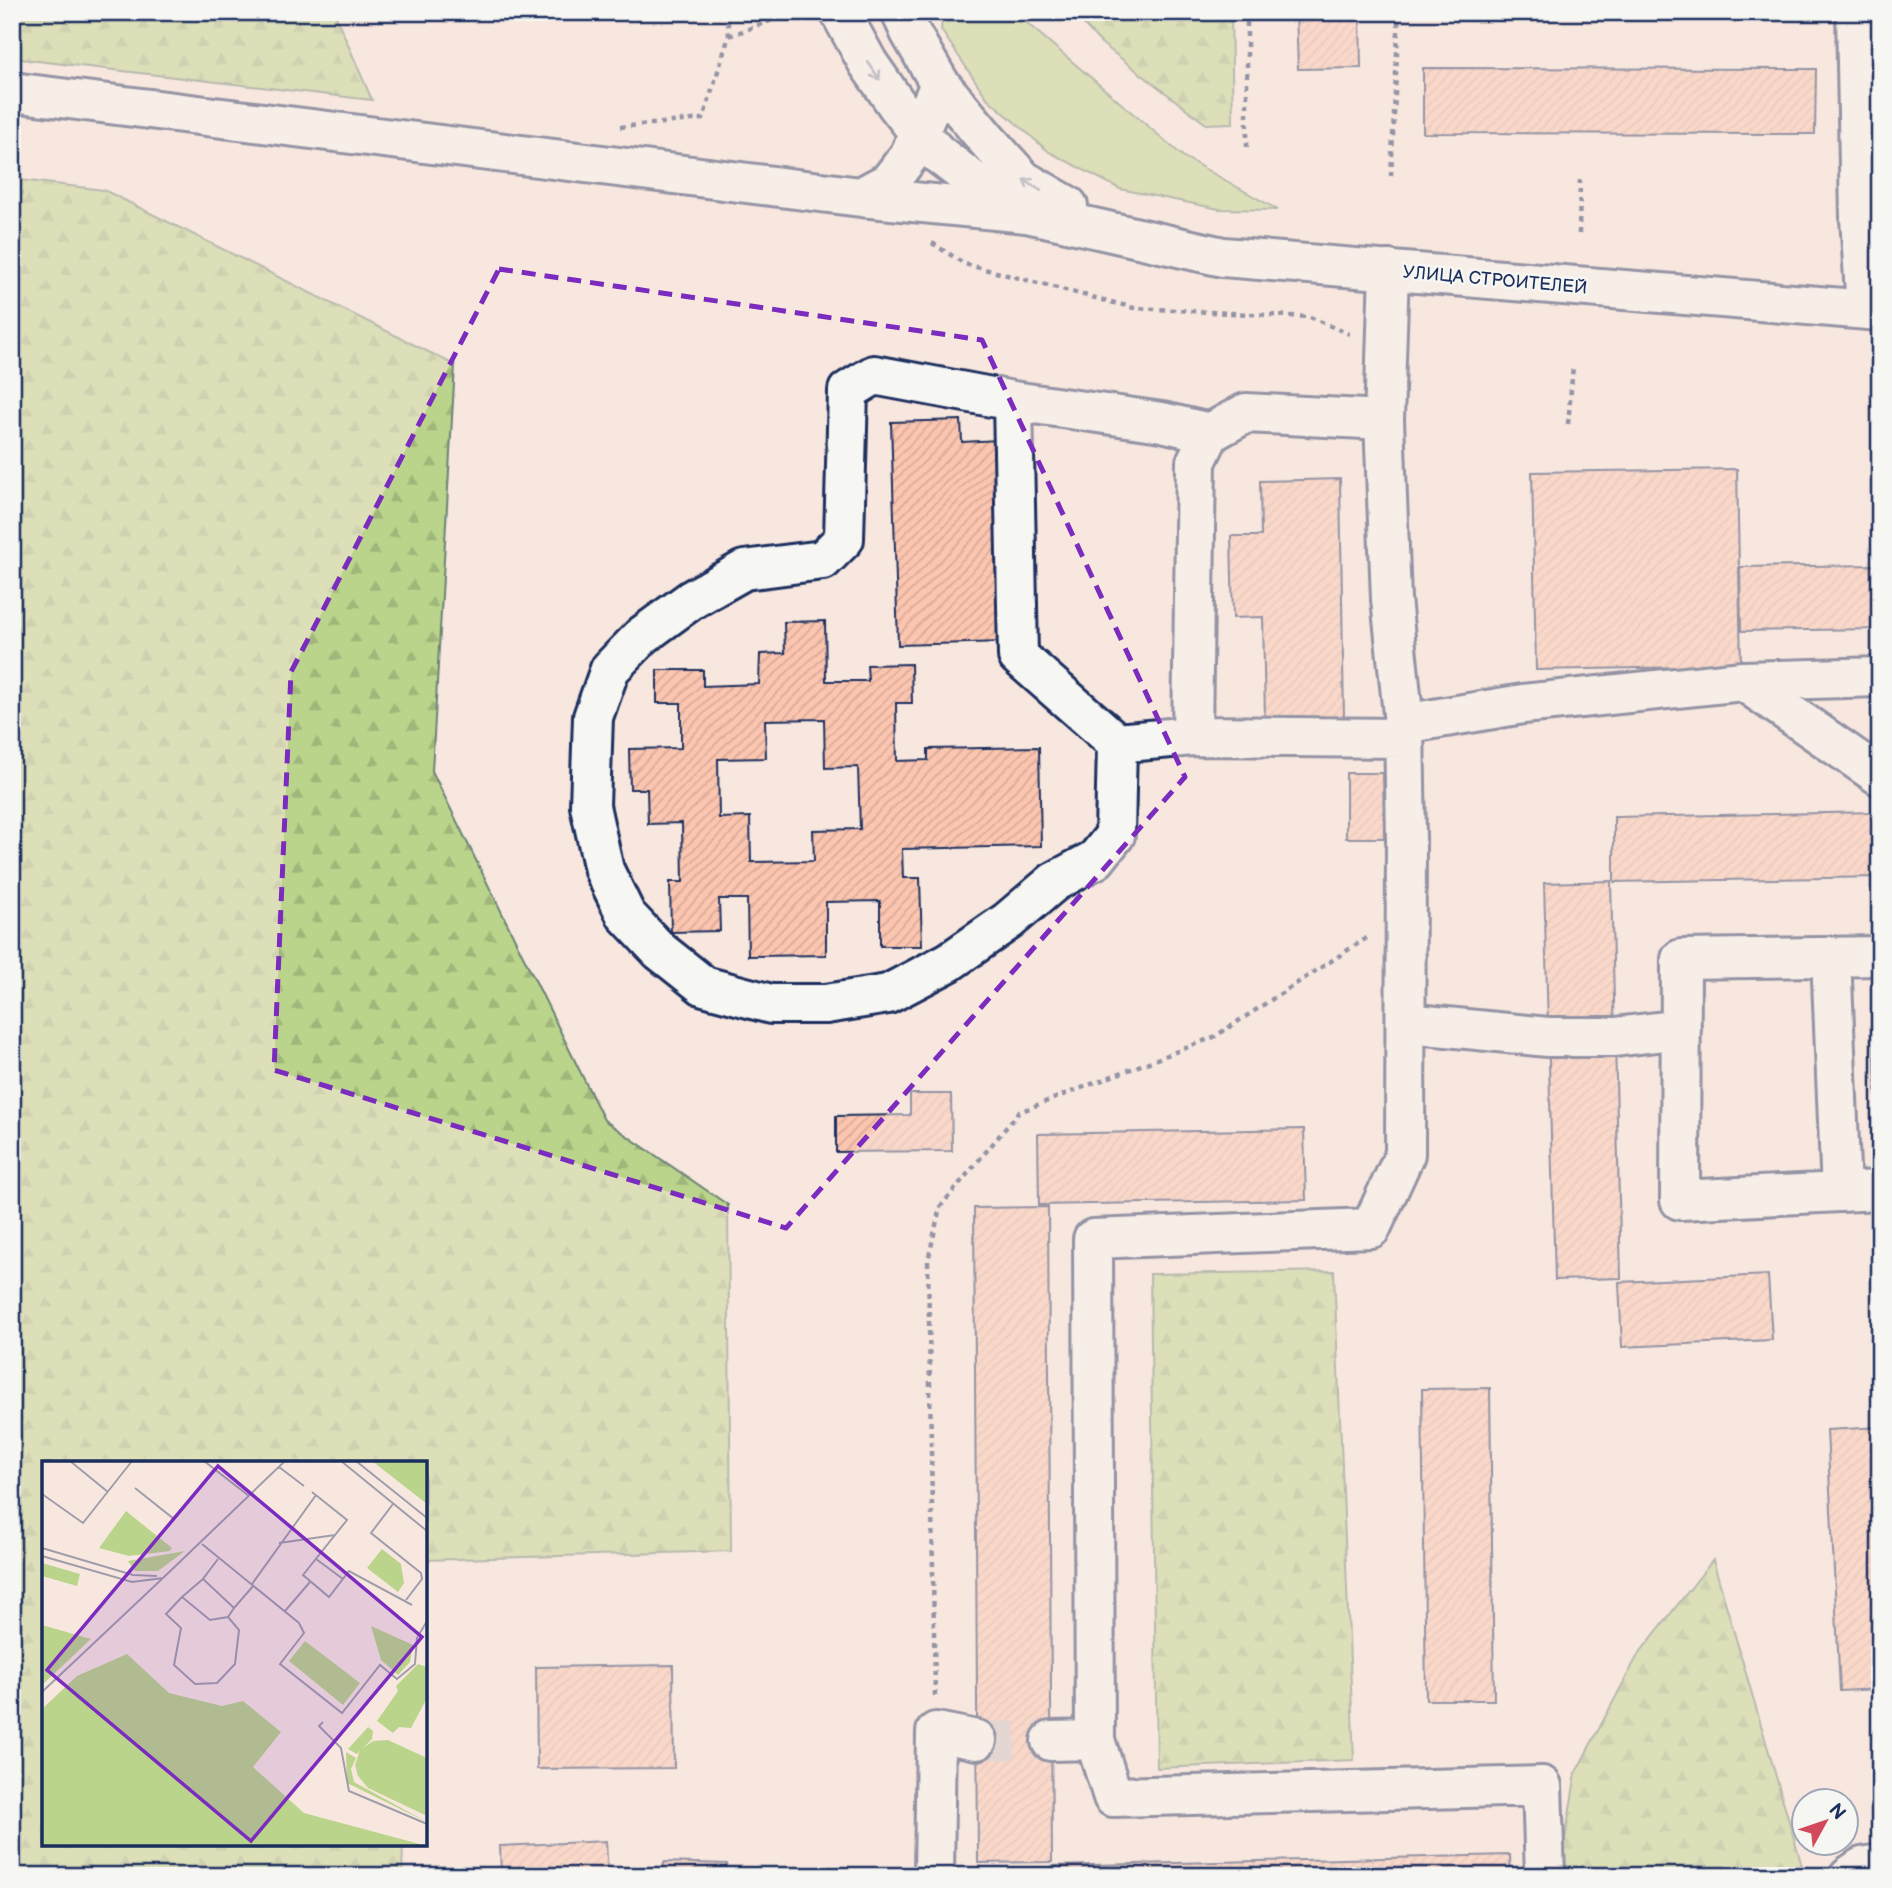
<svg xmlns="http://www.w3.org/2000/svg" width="1892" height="1888" font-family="'Balsamiq Sans',sans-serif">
	<defs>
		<pattern id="forest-firs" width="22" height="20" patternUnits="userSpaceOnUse" patternTransform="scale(1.75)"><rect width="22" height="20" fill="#bbd48b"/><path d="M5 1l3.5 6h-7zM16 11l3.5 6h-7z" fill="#a0b67a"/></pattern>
		<pattern id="building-hatch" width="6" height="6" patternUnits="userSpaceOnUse" patternTransform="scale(1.75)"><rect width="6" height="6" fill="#fcc5af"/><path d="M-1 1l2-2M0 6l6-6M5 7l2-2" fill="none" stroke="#d7aa99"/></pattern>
	</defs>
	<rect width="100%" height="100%" fill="#f8e7de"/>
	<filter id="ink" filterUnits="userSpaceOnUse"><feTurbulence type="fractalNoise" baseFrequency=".0143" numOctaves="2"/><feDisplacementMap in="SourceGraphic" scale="14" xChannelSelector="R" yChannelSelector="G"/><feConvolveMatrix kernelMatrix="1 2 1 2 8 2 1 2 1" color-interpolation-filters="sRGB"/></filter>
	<g filter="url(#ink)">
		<path fill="#bbd48b" stroke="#6b8274" stroke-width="2" d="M943,12H1014L1184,157L1278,210L1219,209L1120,189L1049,152L987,98L941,30Z"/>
		<path fill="url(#forest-firs)" stroke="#6b8274" stroke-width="2" d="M12,12H334L372,100L12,58Z
			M1072,12H1231L1233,123L1206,124L1101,43Z
			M12,179L104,190L455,365L432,771L604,1120L728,1205L731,1551L425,1560V1463H44V1844H403L402,1876H12Z
			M1334,1271L1354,1760L1157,1768L1150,1274Z
			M1713,1560L1805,1876H1564L1562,1858L1576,1772L1638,1655Z"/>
		<path fill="url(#building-hatch)" stroke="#1b2f5e" stroke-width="2" fill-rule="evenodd" d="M1296,12H1360L1361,68L1298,69Z
			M1423,68L1816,69L1815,134L1423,133Z
			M961,420L962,442L998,440L1005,642L898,645L891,422Z
			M1737,469L1741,666L1536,670L1532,472Z
			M1340,479L1344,719L1265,720L1263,617L1233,618L1231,536H1261L1260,481Z
			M1880,565V629L1741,631L1740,567Z
			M825,621L826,681H868L867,665L911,664L912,703H896L897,761L928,760V749L1039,747L1041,846L902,849L903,878H920L922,946H880V901L826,902V955L748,956L747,899H719L720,931L671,932L670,882H683L682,823L648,824L647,789H630L629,749L681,748V703H657V670H703V686L759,684L760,654L785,653L784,622ZM824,719L825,768L858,767L860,829L813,830L814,861L751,862L750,817L719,818L718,759L766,758L765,720Z
			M1346,773H1383L1384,838H1346Z
			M1880,812V877L1614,882V817Z
			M1611,881L1621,1278L1555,1280L1544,883Z
			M1874,1030H1880V1095H1876Z
			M910,1094H951L952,1151L836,1152V1116L910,1115Z
			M1304,1129L1306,1200L1039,1205L1038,1134Z
			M1048,1207L1052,1862L978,1863L974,1208Z
			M1768,1275L1772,1340L1622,1347L1619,1282Z
			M1490,1388L1494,1700H1426L1422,1389Z
			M1880,1427V1689L1840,1691L1827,1430Z
			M673,1665L674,1768L537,1769L536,1667Z
			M606,1841L608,1876H501L500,1846Z
			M1510,1855L1511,1876H1052V1866Z
			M664,1862L727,1864L726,1876H663Z"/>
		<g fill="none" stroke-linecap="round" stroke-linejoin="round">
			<path stroke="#ccc2c4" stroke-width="38" stroke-dasharray="38 19" stroke-linecap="butt" d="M977,1740L1051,1741"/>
			<g stroke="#1b2f5e" stroke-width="44">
				<path id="minor" d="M1856,12L1860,218L1866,309
					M12,92L861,197L1027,213
					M861,197L889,182L909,156L940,84
					M1389,270L1384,420L1391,599L1404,724L1406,839L1405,1154L1371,1228L1093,1239L1095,1740L1113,1797L1542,1786L1545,1876
					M1013,401L874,375L848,391L844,539L823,560L744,570L691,600L643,635L610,669L593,717L590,806L604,870L626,915L660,951L704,986L771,1004H826L888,994L949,962L1008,921L1054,882L1096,859L1115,835L1117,743
					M1210,433L1162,422L1013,401L1018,656L1117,743L1192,736L1196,462L1210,433L1246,413L1384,420
					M1743,681L1880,776
					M1404,724L1523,704L1743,681L1880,677
					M1192,736L1404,738
					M1831,956L1841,1192
					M1880,956L1681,959L1680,1200L1880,1190
					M1406,1023L1548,1037H1615L1681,1029
					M1051,1741L1095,1740
					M934,1876L936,1732L977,1740
					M1849,1876L1862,1867L1880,1864"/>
			</g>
			<g stroke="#1b2f5e" stroke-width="44">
				<path id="major" d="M840,12L868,63L897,105L919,133L937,153L980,186L1027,213L1223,257L1880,311
					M901,12L910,32L940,84L987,140L1023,180L1068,206"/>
			</g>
			<path stroke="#1b2f5e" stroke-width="4.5" stroke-dasharray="5 5" stroke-linecap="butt" d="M1247,12V151
				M729,36L794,12
				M620,127L703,119L729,36L727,12
				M1391,176L1399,12
				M1579,234L1580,180
				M932,243L965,264L1134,308L1310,317L1349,334
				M1568,424L1573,366
				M935,1696L928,1261L940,1207L1019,1112L1214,1037L1368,937"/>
			<use href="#minor" stroke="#f6f6f2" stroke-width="38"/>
			<use href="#major" stroke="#f6f6f2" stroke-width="38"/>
		</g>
		<defs><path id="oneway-shaft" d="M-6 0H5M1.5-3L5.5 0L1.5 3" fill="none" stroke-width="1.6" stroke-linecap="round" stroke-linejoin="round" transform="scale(1.75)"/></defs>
		<g stroke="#8892a8">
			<use href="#oneway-shaft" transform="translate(874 71) rotate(57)"/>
			<use href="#oneway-shaft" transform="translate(1032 185) rotate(-148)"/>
		</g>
	</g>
	<path d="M0 0H1892V1888H0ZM499,269L982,340L1185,777L786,1228L274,1070L291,672Z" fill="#f8e7de" fill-opacity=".55" fill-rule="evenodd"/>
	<path fill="none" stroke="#7b2cbf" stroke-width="5" stroke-dasharray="14 9" stroke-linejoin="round" d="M499,269L982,340L1185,777L786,1228L274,1070L291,672Z"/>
	<g text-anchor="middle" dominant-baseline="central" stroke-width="5" stroke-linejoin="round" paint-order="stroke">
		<g font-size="18" fill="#1b2f5e" stroke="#f6f6f2">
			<text transform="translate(1495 280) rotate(5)">УЛИЦА СТРОИТЕЛЕЙ</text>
		</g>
	</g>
	<g transform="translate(42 1461)">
		<rect width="385" height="385" fill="#f8e7de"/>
		<path d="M143,90L116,110H93L86,100ZM0,102L38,113L35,125L0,115ZM346,279L385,297V355L326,327L316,315L313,304L318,289L331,280Z" fill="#bbd48b"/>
		<path d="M330,0H385V43ZM84,50L130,87L128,90L87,95L57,87ZM340,88L359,103L362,122L356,131L325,107ZM0,164L49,178L0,224ZM329,165L371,184L368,201L356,214L339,199ZM263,180L318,222L301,244L247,200ZM85,193L127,232L180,245L201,240L239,271L211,306L262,352L385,385H0V248L35,215ZM376,203L385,206V237L369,267L357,266L351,272L335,260L356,230L354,225ZM326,266L331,270L330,278L315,293L306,288ZM304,291L314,297L309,308L312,321L385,361L305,322Z" fill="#bbd48b"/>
		<path fill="none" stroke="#a09dab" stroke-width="2" d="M28,0L66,31M162,0L207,35M299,0L385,70M314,0L385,57M237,6L262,25M93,27L132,58L172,8M270,31L305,59L261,114L287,136L307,110L370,144M0,33L41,62L90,0M351,43L329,72L379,112L380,118L364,139M237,82L293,74M160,83L257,162L262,172L238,203L300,252L338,204L355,218L373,203L375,177L385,160M0,87L91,114L115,115M0,95L90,121L121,117L243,0M274,98L301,118M161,118L140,136L168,159L186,156L192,147L161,118L176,98M210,123L274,34M140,136L124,153L139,167L132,204L153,223L175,222L193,203L197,169L186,156M192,147L212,124M243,150L268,121M0,231L121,117M281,261L277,265L299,287L307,330L385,363"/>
		<path fill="#7b2cbf" fill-opacity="0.15" stroke="#7b2cbf" stroke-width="3.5" d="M176,5L380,176L209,380L5,209Z"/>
		<rect width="385" height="385" fill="none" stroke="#1b2f5e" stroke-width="3.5"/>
	</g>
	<rect width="1892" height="1888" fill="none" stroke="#f6f6f2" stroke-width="42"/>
	<rect x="21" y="21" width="1850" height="1846" fill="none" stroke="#1b2f5e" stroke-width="2.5" filter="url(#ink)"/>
	<g transform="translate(1825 1822) rotate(50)"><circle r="33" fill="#f6f6f2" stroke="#9ea6b7" stroke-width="2"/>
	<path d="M0-5L12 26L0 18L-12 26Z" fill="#d1495b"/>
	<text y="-10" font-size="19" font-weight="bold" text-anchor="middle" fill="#1b2f5e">N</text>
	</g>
</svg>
